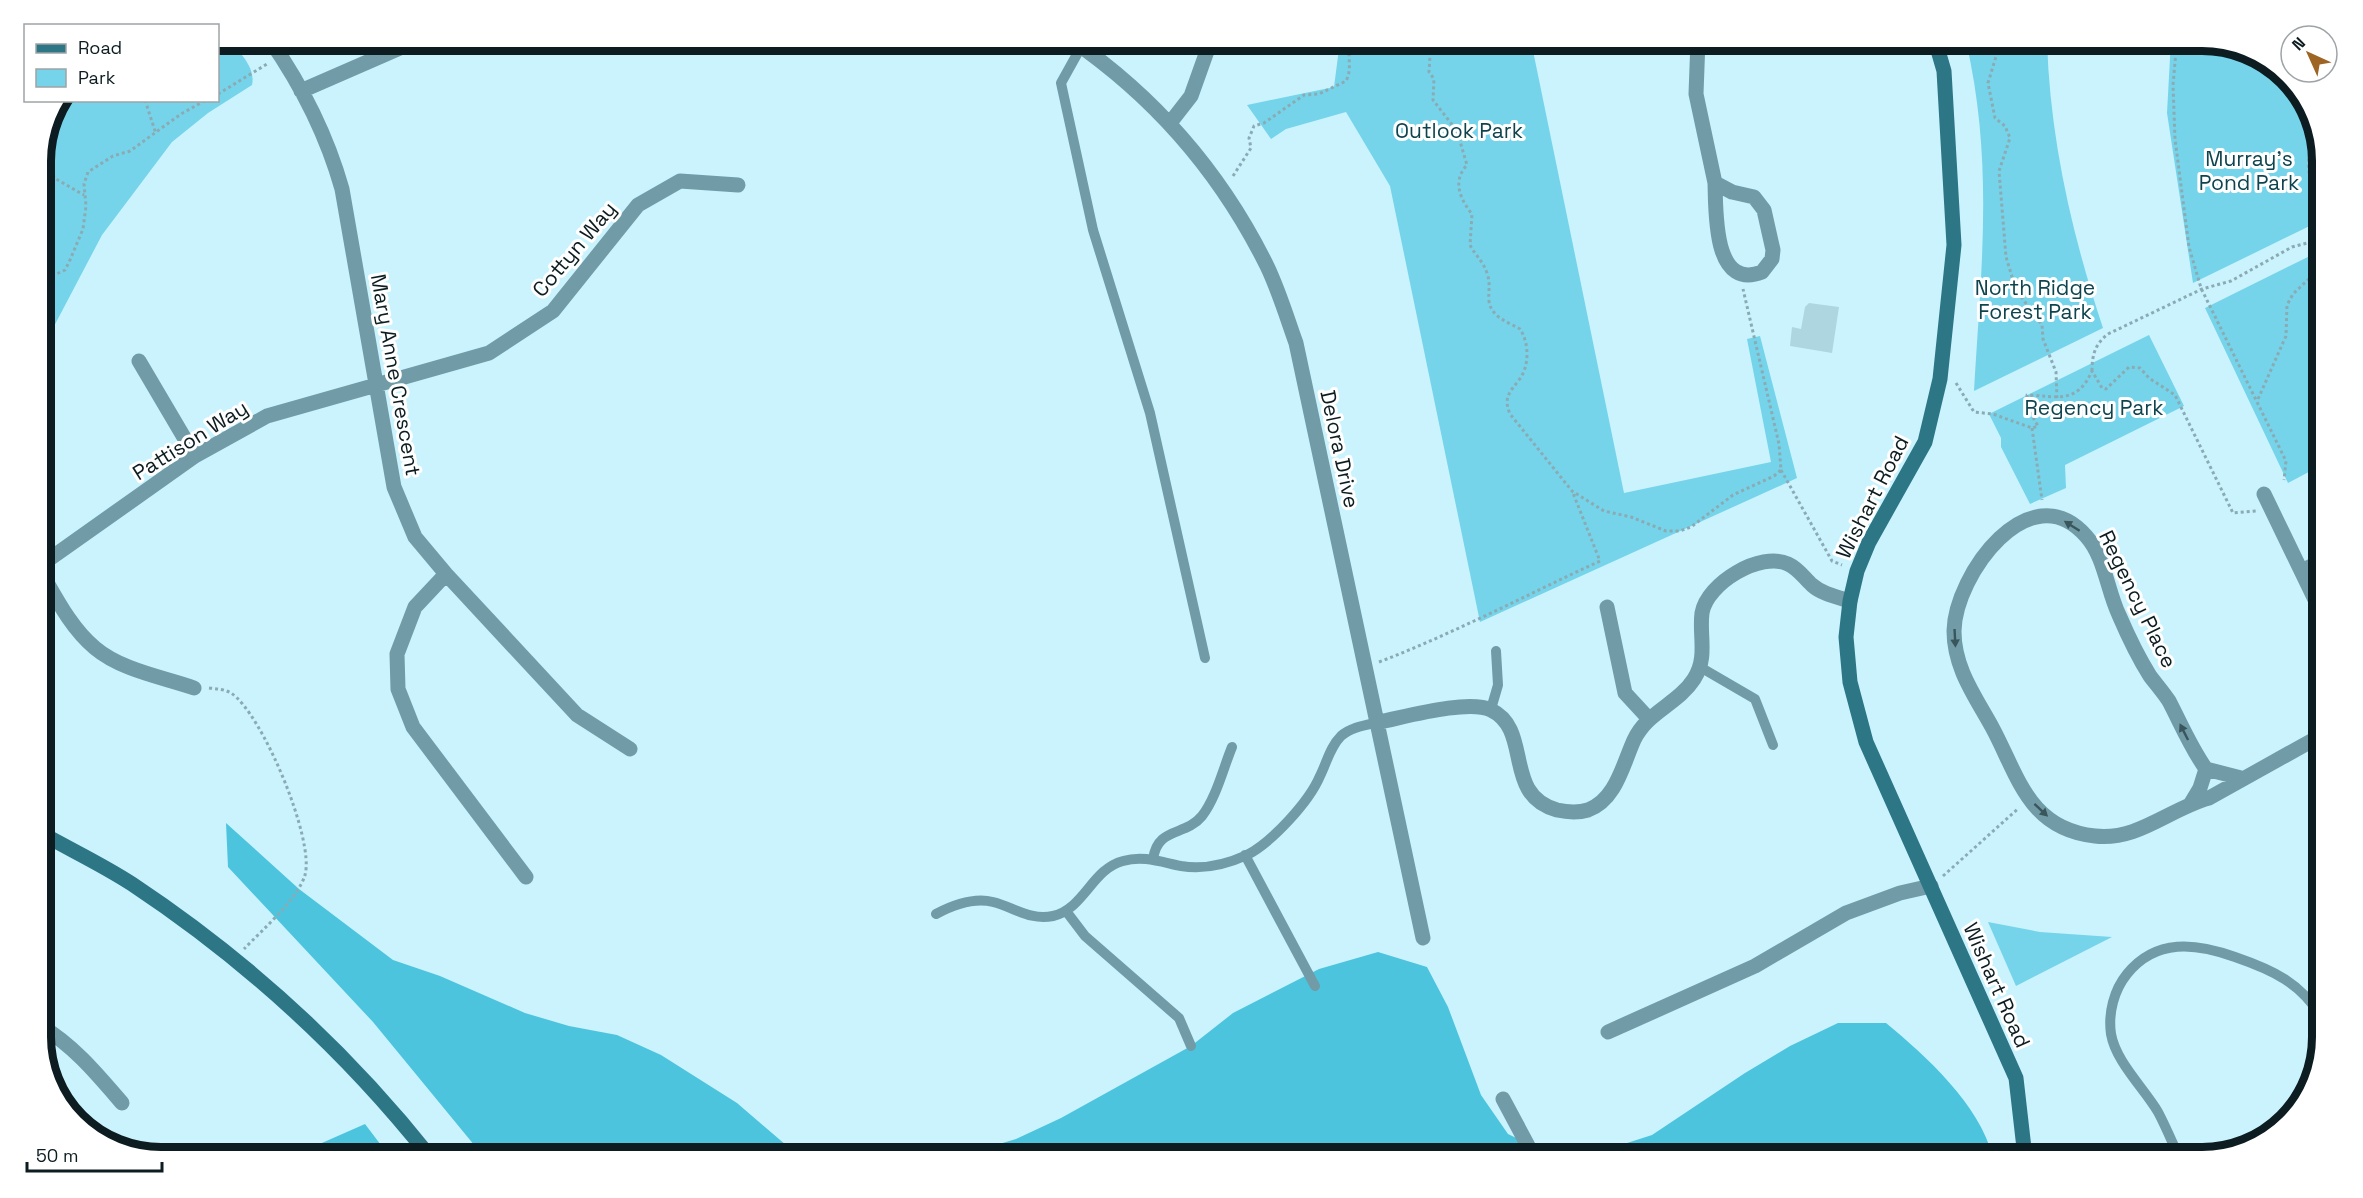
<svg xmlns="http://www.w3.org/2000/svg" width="2363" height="1198" font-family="'Space Grotesk',sans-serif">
	<rect width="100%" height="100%" fill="#caf3fe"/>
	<path fill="#75d4ea" d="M218,40L229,41C240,52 256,68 252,85L208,113L172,142L102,235L41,351V153L50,114L59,101L218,100Z
		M2171,40L2202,41L2255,53L2302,94L2322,153V220L2193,283L2167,113Z
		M1340,41H1531L1624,493L1771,462L1747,339L1760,336L1797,478L1480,622L1390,186L1346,112L1286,129L1271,139L1247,105L1334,87Z
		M1966,41H2047C2050,139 2072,235 2103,328L1974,391C1981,269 1994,163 1966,41Z
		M2322,250V465L2288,483L2205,308Z
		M2149,335L2184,406L2065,465L2066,488L2030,504L2001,447V438L1989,414Z
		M1988,922L2040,932L2112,937L2016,986Z"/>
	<path fill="#4dc4dd" d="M226,823L299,889L393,960L440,976L525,1013L569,1026L617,1035L661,1055L737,1103L800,1157H484L373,1022L228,867Z
		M1378,952L1427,967L1448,1007L1481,1095L1508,1134L1549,1154L1599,1152L1652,1135L1745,1073L1790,1046L1838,1023H1886C1927,1057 1979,1104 1993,1157H956L1016,1139L1061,1118L1191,1046L1233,1013L1319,969Z
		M365,1124L390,1157H290Z"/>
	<path fill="#add6e0" d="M1809,303L1839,307L1832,353L1790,346L1792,327L1801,329L1805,307Z"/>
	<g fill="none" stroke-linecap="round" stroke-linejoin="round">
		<path stroke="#8aabb4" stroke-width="3" stroke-dasharray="3 3" stroke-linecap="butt" d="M1431,40L1429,72L1434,79L1433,100L1457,131L1467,165C1452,181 1460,199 1472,214L1470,245C1475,255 1483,261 1487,273C1491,285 1488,290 1489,301C1491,317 1508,322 1520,329C1529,342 1530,366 1519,380C1510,392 1503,397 1510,414L1572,491L1604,511L1631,517L1666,531H1680L1691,527L1733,495L1774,476L1781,470L1779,444L1743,289
			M2001,40L1988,83L1995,118L2005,126L2010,138L1999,171L2006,257L2013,280L2022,298L2042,325L2043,339L2056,372L2057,398
			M2177,40L2173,85L2175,139L2189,247L2201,288L2286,461L2284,480
			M218,94L267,64
			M145,100L156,134
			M2316,136C2305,158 2305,178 2322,198
			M41,161L56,179L84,195
			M1233,176L1251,148L1249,138L1254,126L1264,123L1304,95L1319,94L1346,81C1353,68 1346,55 1351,40
			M41,281L65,270L70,260L83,229L86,206L84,184L88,172L113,156L130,151L181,114L206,100
			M2092,371C2092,355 2095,344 2108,334L2202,289L2231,281L2292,247L2322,239
			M1956,383L1974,412L1993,414L2032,428L2038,426L2027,407V395C2056,396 2077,405 2092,371L2102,388L2106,389L2129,367L2140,368L2149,378L2175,395L2233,513L2256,511
			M2258,399L2286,336L2287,305L2293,294L2314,274L2322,259
			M2032,428L2042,500
			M1781,470L1832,561L1842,565
			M1379,662C1455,633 1526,595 1600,561L1573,493
			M209,688C217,689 224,689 231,693C262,713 315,840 305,875C298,899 262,930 244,949
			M1943,876L2019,808"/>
		<path stroke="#719ca7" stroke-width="10" d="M1081,47L1061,83L1093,230L1150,413L1205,658
			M2300,569L2322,558
			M1700,667L1755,699L1773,745
			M1491,709L1498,685L1496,651
			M1245,855L1315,986
			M1153,859C1158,826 1185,837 1202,816C1216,798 1223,769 1232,747
			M1066,911L1085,936L1179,1018L1191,1046
			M936,914C953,905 973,897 993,902C1014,907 1030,921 1053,916C1084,909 1092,869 1123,861C1143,855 1161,862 1181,866C1204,870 1225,865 1247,855C1272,842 1309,802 1320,776C1327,762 1330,747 1341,736C1351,727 1366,725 1379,722
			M2179,1157C2172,1142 2166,1127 2158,1112C2143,1087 2116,1062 2111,1034C2108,1013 2114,990 2127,974C2156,938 2196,943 2235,957C2273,970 2301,983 2322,1018"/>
		<path stroke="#719ca7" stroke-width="15" d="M270,40C302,86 327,136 342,189L394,487L415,537L446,574L577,715L630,749
			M1072,40C1156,98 1222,175 1267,266C1279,291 1287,318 1296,343L1423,938
			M1698,40L1696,94L1715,183
			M301,91L418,40
			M1170,123L1191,96L1211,40
			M1715,183L1732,192L1754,197L1764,210L1773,250L1772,259L1762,272C1713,291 1716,212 1715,183Z
			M139,361L195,456
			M2264,494L2322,614
			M41,565L195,456L267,416L489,353L553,311L638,205L680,181L738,185
			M41,572C56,598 71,628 95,648C121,670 162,677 194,688
			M446,574L415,607L397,654L398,689L413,727L526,877
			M1607,607L1625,693L1649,719
			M1379,722C1405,717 1468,699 1491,710C1533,730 1502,795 1557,810C1566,812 1578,813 1588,810C1616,800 1623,764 1634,740C1647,712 1678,704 1694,679C1708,657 1699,636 1702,613C1707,583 1761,551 1788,564C1799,569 1804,578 1812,585C1822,594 1837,597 1850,601
			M2241,778L2206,769C2191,748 2181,724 2169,701C2163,692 2156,684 2150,676C2138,657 2128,636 2119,615C2107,590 2105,557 2086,536C2030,472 1955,575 1954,631C1954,668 1975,696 1992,727C2018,775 2028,829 2095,836C2138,841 2169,809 2209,798L2322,735
			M2191,803L2200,788L2206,769
			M41,1026C74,1046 97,1074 122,1103
			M1608,1032L1755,966L1846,913L1900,893L1931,886
			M1503,1099L1534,1157"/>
		<path stroke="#2d7686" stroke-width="15" d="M1935,40L1944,71L1954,245L1940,379L1925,442L1869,542L1857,571L1850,601L1846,637L1850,682L1866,742L2016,1078L2025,1157
			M41,833C71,850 103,865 132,884C245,959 346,1051 430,1157"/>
	</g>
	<defs><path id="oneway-solid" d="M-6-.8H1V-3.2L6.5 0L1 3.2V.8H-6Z" transform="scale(1.5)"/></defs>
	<g fill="#39565d">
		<use href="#oneway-solid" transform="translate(2072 526) rotate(-148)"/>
		<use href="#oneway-solid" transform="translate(1955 638) rotate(87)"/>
		<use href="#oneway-solid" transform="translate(2184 732) rotate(-117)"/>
		<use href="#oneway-solid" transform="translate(2041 810) rotate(43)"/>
	</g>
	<g text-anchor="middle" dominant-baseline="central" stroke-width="6" stroke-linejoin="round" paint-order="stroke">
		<g font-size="21" fill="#0e444e" stroke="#fff">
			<text x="1459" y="130">Outlook Park</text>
			<text x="2249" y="158">Murray's<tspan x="2249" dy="24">Pond Park</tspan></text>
			<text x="2035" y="287">North Ridge<tspan x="2035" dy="24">Forest Park</tspan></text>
			<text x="2094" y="407">Regency Park</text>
		</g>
		<g font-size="21" fill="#0c1c20" stroke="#fff">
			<text transform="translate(574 249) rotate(-50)">Cottyn Way</text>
			<text transform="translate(396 375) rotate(80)">Mary Anne Crescent</text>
			<text transform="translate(190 440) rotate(-32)">Pattison Way</text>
			<text transform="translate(1340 449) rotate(78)">Delora Drive</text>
			<text transform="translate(1872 497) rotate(-63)">Wishart Road</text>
			<text transform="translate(2138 599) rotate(64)">Regency Place</text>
			<text transform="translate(1997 985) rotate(66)">Wishart Road</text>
		</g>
	</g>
	<path d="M0 0H2363V1198H0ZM161 51H2202A110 110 0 0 1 2312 161V1037A110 110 0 0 1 2202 1147H161A110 110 0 0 1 51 1037V161A110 110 0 0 1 161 51Z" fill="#fff" fill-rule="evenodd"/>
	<path fill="none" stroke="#0c1c20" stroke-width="8" d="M161 51H2202A110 110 0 0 1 2312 161V1037A110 110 0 0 1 2202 1147H161A110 110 0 0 1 51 1037V161A110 110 0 0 1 161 51Z"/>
	<rect x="24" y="24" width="195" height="78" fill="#ffffff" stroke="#9ea4a6" stroke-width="1.5"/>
	<rect x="36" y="44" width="30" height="9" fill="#2d7686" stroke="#9ea4a6" stroke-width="1.5"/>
	<text x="78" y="54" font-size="18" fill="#0c1c20">Road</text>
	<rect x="36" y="69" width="30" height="18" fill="#75d4ea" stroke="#9ea4a6" stroke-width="1.5"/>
	<text x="78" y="84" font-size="18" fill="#0c1c20">Park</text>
	<g transform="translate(2309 54) rotate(315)"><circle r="28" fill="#ffffff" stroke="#9ea4a6" stroke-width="1.5"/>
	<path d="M0-4.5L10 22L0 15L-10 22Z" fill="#9e6423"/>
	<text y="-9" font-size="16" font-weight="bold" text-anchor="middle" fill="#0c1c20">N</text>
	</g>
	<path d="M27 1162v9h135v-9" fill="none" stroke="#0c1c20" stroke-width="3"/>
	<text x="36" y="1162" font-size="18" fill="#0c1c20" stroke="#ffffff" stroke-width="4.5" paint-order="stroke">50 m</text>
</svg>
